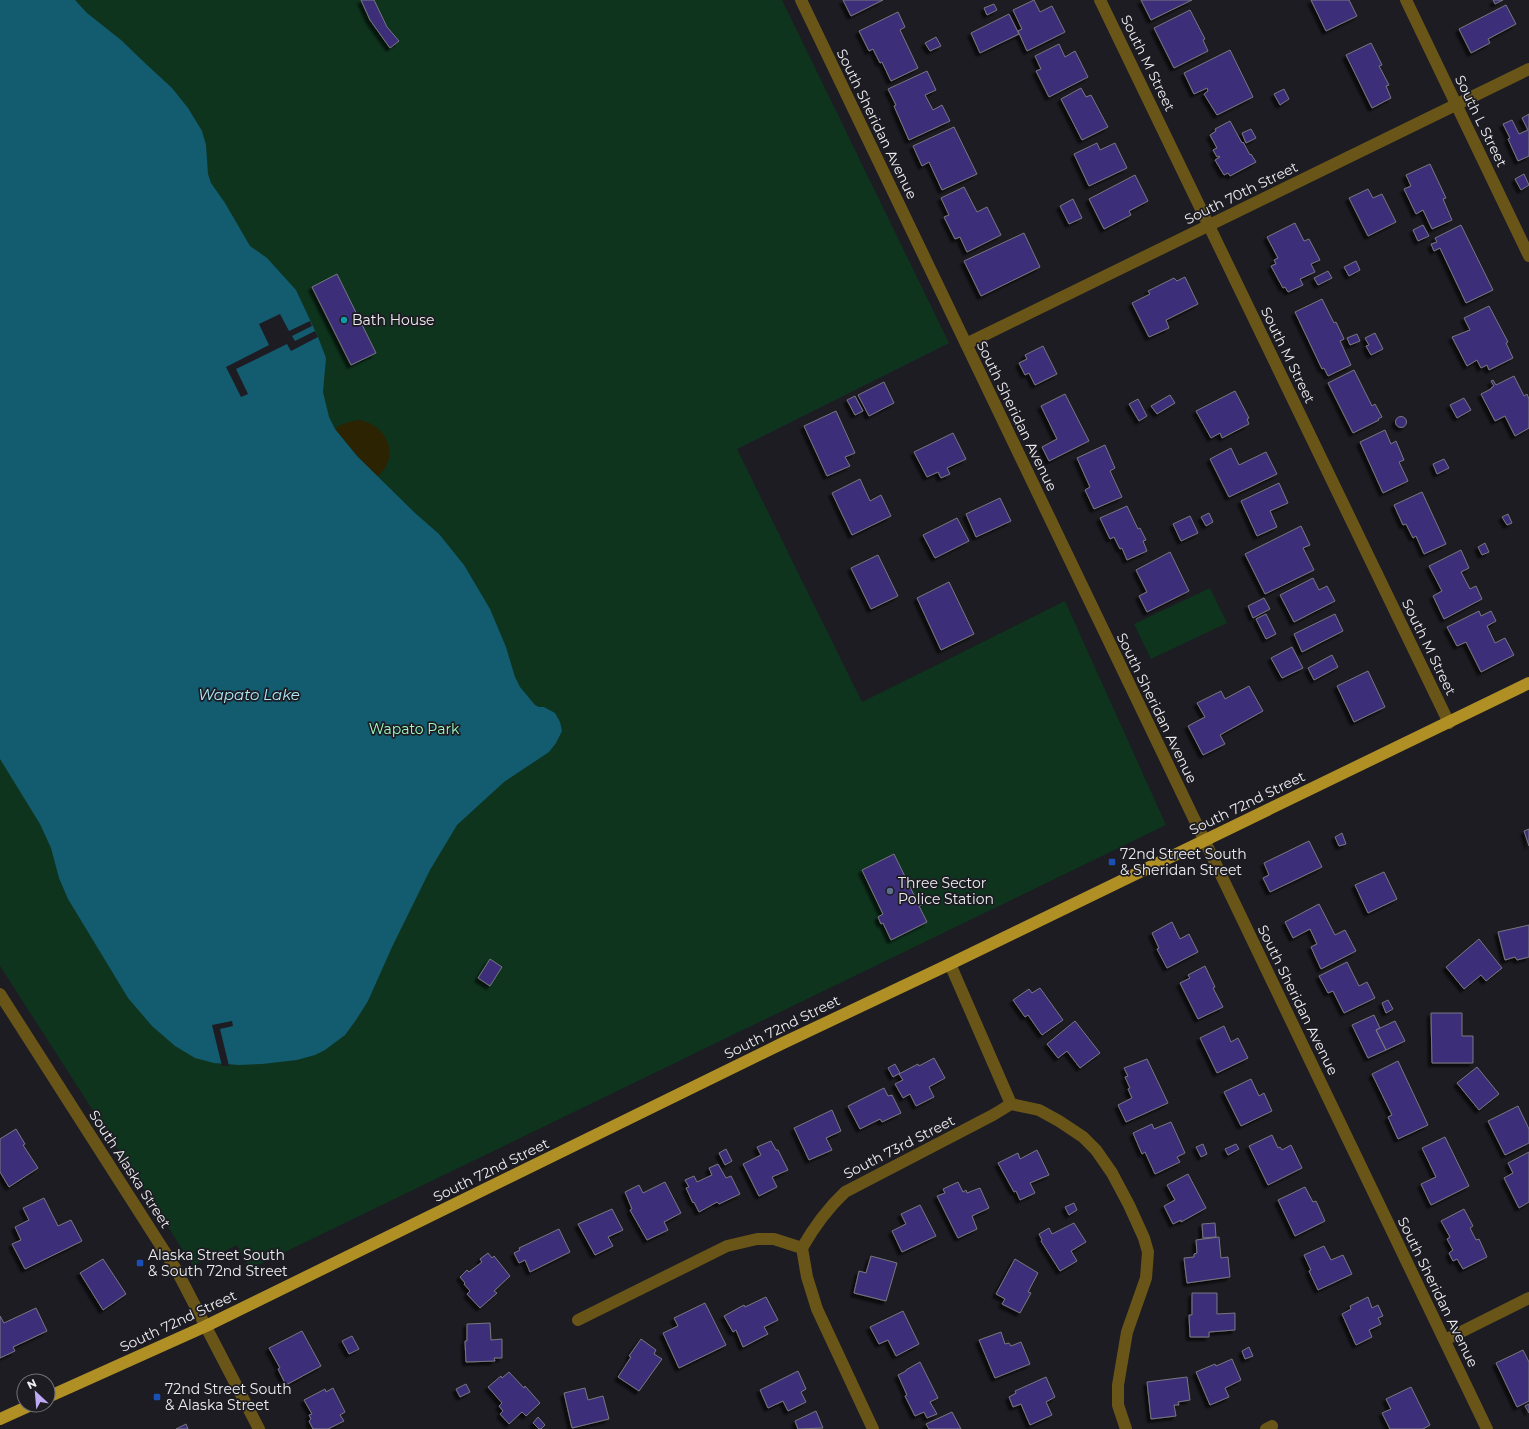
<svg xmlns="http://www.w3.org/2000/svg" width="1529" height="1429" font-family="Montserrat,sans-serif">
	<defs>
		<filter id="shadow"><feDropShadow dx="-3.5" dy="3.5" stdDeviation="1" flood-color="#0009"/></filter>
	</defs>
	<rect width="100%" height="100%" fill="#1c1c22"/>
	<path fill="#0e341e" d="M0,0H782L949,343L737,449L862,702L1065,601L1166,825L250,1269L237,1245L193,1266L0,966Z
		M1210,588L1227,623L1151,659L1134,624Z"/>
	<path fill="#2c2303" d="M360,420C388,426 401,457 377,477L357,456L335,429C343,423 350,421 360,420Z"/>
	<path fill="#135b6e" d="M0,0H75L87,13L121,40L146,64L172,88L188,108L202,131L206,145L208,174L211,183L225,203L250,246L267,258L296,290L318,337L326,358L323,392L329,417L335,429L357,456L415,513L439,534L464,565L490,609L506,647L515,677L520,687L535,705L539,707H544L555,713L560,722L562,731L556,743L549,752L504,782L457,825L430,870L392,947L368,1001L356,1020L345,1035L325,1050L315,1055L297,1060L262,1064L239,1065L214,1063L195,1058L175,1046L152,1026L128,998L68,899L59,878L51,848L40,824L0,759Z"/>
	<path fill="#1c1c22" d="M280,314L289,331L310,321L312,326L292,336L295,341L315,331L318,337L291,351L287,344L236,369L248,394L241,397L226,367L269,345L259,324Z
		M232,1021L233,1026L220,1029L229,1066H222L212,1025Z"/>
	<path fill="#3d2f79" stroke="#78777f" filter="url(#shadow)" d="M361,0H374L387,27L399,41L390,48L370,20Z
		M843,0H883L851,16Z
		M1034,0L1040,12L1052,6L1065,32L1027,51L1018,31L1022,29L1013,10Z
		M1141,0H1192L1151,20Z
		M1311,0H1349L1357,16L1326,31Z
		M1493,0H1503L1495,4Z
		M994,4L997,10L987,15L984,8Z
		M1506,5L1516,24L1488,39L1490,43L1471,53L1459,29Z
		M1190,10L1205,39L1203,40L1208,51L1174,68L1154,28Z
		M898,12L905,27L900,30L918,68L891,81L882,62L880,63L873,49L869,51L859,31Z
		M1009,14L1019,34L980,53L971,33Z
		M936,37L941,46L930,51L925,43Z
		M1371,43L1382,65L1379,66L1389,85L1386,86L1391,98L1372,108L1346,55Z
		M1059,44L1065,57L1075,51L1088,77L1049,97L1036,71L1041,69L1035,56Z
		M1230,50L1253,97L1217,115L1204,94L1208,91L1207,88L1194,94L1184,73Z
		M927,71L936,90L925,95L933,110L942,105L950,121L909,140L894,106L896,105L888,89Z
		M1081,88L1086,97L1091,95L1108,127L1082,140L1061,99Z
		M1284,89L1289,99L1280,105L1274,94Z
		M1529,114V156L1518,161L1508,139L1510,138L1503,124L1512,120L1519,134L1528,130L1522,118Z
		M1230,121L1242,143L1243,142L1250,155L1251,154L1256,162L1230,176L1228,173L1224,175L1215,160L1220,157L1219,156L1217,157L1213,150L1217,148L1210,135L1216,131L1215,129Z
		M954,127L977,174L942,190L929,162L922,166L913,146Z
		M1251,129L1256,138L1246,143L1242,133Z
		M1097,143L1100,150L1115,143L1127,168L1089,186L1074,154Z
		M1430,164L1446,198L1443,199L1452,220L1432,229L1423,210L1416,214L1404,189L1411,186L1406,175Z
		M1524,174L1529,185L1521,190L1515,179Z
		M1135,175L1148,201L1129,211L1131,215L1104,229L1089,199Z
		M964,187L977,212L987,207L1001,235L967,252L960,237L955,239L944,217L949,215L941,198Z
		M1368,189L1373,198L1382,194L1396,222L1368,236L1349,198Z
		M1073,199L1082,218L1069,224L1060,206Z
		M1295,223L1304,241L1309,239L1320,260L1311,264L1315,272L1300,279L1303,285L1288,292L1285,287L1283,288L1271,266L1276,264L1274,260L1278,258L1267,237Z
		M1423,225L1429,236L1418,241L1413,230Z
		M1461,225L1493,290L1466,303L1440,248L1434,251L1431,244L1437,242L1435,238Z
		M1024,233L1040,267L981,296L964,261Z
		M1356,261L1360,270L1349,276L1344,267Z
		M1328,271L1332,278L1318,285L1314,278Z
		M337,274L376,353L351,365L312,287Z
		M1185,277L1198,304L1166,320L1169,328L1149,337L1132,303L1150,294L1148,291L1174,278L1177,281Z
		M1322,299L1334,323L1336,322L1344,339L1340,341L1351,365L1328,376L1324,368L1322,369L1295,312Z
		M1489,306L1508,342L1506,343L1513,358L1489,370L1487,365L1481,368L1477,360L1467,366L1452,337L1470,330L1464,318Z
		M1375,333L1383,349L1371,355L1366,346L1369,345L1365,338Z
		M1357,334L1360,341L1350,345L1347,338Z
		M1043,346L1057,374L1035,385L1029,373L1025,375L1019,363L1027,359L1025,355Z
		M1354,370L1372,406L1375,404L1382,417L1378,419L1379,420L1353,433L1328,383Z
		M1514,376L1524,396L1527,394L1529,399V428L1515,436L1505,416L1495,421L1481,394L1491,389V388L1494,386L1491,381L1493,380L1496,385Z
		M884,382L894,403L869,416L858,395Z
		M1235,391L1249,418L1247,419L1249,424L1222,438L1220,433L1211,438L1196,411Z
		M1065,394L1089,441L1049,461L1042,447L1057,439L1041,406Z
		M1170,395L1175,403L1157,414L1151,406Z
		M855,396L863,411L855,415L847,400Z
		M1464,398L1471,410L1457,418L1450,405Z
		M1138,399L1147,416L1139,421L1129,404Z
		M836,411L855,453L845,457L850,466L827,476L804,426Z
		M1395.5 422a5.5 5.5 0 1 1 11 0a5.5 5.5 0 1 1-11 0Z
		M1385,430L1391,444L1396,441L1404,460L1399,462L1408,481L1383,493L1360,442Z
		M953,433L966,459L947,468L950,474L941,478L938,472L927,477L914,452Z
		M1105,445L1115,468L1110,471L1122,497L1094,509L1085,490L1090,487L1077,458Z
		M1231,448L1239,465L1266,452L1277,474L1229,497L1210,459Z
		M1444,459L1449,468L1437,474L1433,464Z
		M860,479L870,501L881,495L891,516L852,535L832,493Z
		M1279,483L1288,503L1270,511L1277,527L1257,536L1241,501Z
		M1422,492L1446,544L1424,554L1416,536L1413,538L1406,524L1403,525L1394,505Z
		M1000,498L1011,521L976,537L966,514Z
		M1127,506L1138,529L1140,528L1146,540L1143,541L1147,551L1127,560L1122,548L1120,549L1114,537L1110,539L1100,518Z
		M1209,513L1213,522L1206,526L1201,517Z
		M1508,514L1512,523L1507,525L1502,517Z
		M1190,516L1198,533L1181,541L1173,524Z
		M957,518L969,541L935,558L923,535Z
		M1301,526L1310,545L1303,548L1314,570L1265,594L1245,554Z
		M1485,543L1489,552L1482,555L1478,547Z
		M1461,550L1469,568L1461,572L1470,589L1476,586L1482,599L1444,619L1433,596L1442,591L1429,566Z
		M1170,552L1189,591L1147,612L1139,596L1147,592L1136,570Z
		M878,555L898,596L871,609L851,568Z
		M1313,578L1319,590L1327,586L1335,601L1294,622L1280,595Z
		M949,582L974,634L941,650L917,598Z
		M1264,598L1270,609L1253,618L1248,606Z
		M1479,611L1481,616L1491,611L1496,621L1487,626L1495,643L1505,638L1514,655L1481,672L1466,642L1457,646L1447,627Z
		M1266,614L1276,634L1266,639L1256,619Z
		M1335,614L1343,631L1302,652L1294,634Z
		M1292,647L1303,668L1282,678L1271,658Z
		M1332,655L1338,667L1314,680L1308,668Z
		M1368,671L1385,707L1354,722L1337,686Z
		M1249,686L1263,711L1220,735L1225,744L1203,755L1188,726L1205,717L1197,703L1221,691L1225,699Z
		M1529,829V846L1524,831Z
		M1342,833L1346,844L1339,846L1335,837Z
		M1309,841L1322,867L1270,892L1263,878L1269,875L1264,863Z
		M894,854L916,899L921,896L924,904L919,906L927,922L891,940L883,923L881,924L878,917L883,914L862,870Z
		M1384,872L1397,899L1368,913L1355,885Z
		M1319,904L1335,935L1345,930L1356,951L1321,969L1311,947L1317,944L1310,929L1293,938L1285,922Z
		M1172,922L1180,939L1189,934L1198,952L1167,968L1157,949L1159,948L1152,933Z
		M1529,925V957L1517,960L1515,957L1505,960L1498,932Z
		M1479,939L1502,968L1486,981L1481,975L1464,989L1446,967Z
		M490,959L502,967L490,986L478,978Z
		M1347,962L1359,986L1367,982L1375,998L1344,1013L1333,991L1328,993L1319,976Z
		M1205,966L1215,987L1213,988L1223,1007L1198,1019L1180,983L1190,978L1188,975Z
		M1040,988L1063,1020L1042,1035L1028,1015L1025,1017L1013,1000L1029,989L1032,993Z
		M1388,1000L1393,1009L1386,1013L1382,1003Z
		M1431,1013H1462V1036H1473V1063H1432Z
		M1374,1015L1380,1028L1376,1030L1386,1050L1368,1058L1352,1025Z
		M1075,1021L1100,1053L1080,1068L1067,1051L1058,1058L1047,1044Z
		M1395,1021L1405,1041L1386,1050L1376,1030Z
		M1224,1026L1231,1042L1238,1038L1248,1058L1217,1073L1200,1038Z
		M934,1058L945,1078L929,1087L934,1097L916,1106L910,1094L903,1098L895,1084L903,1080L899,1074L918,1064L919,1066Z
		M1147,1059L1168,1103L1126,1122L1118,1105L1132,1098L1128,1089L1130,1088L1125,1077L1128,1076L1124,1068Z
		M1398,1061L1428,1125L1398,1139L1388,1117L1392,1115L1372,1074Z
		M895,1064L900,1073L893,1077L888,1068Z
		M1477,1067L1499,1094L1479,1110L1457,1083Z
		M1251,1079L1259,1096L1264,1093L1272,1111L1241,1126L1224,1092Z
		M884,1088L888,1096L892,1095L901,1113L882,1122L880,1119L860,1129L848,1106Z
		M1518,1106L1529,1129V1143L1505,1155L1488,1121Z
		M832,1110L841,1131L826,1138L832,1150L809,1160L794,1128Z
		M1171,1122L1185,1153L1177,1157L1180,1162L1155,1174L1145,1152L1142,1154L1133,1133L1152,1124L1154,1129Z
		M16,1129L25,1144L23,1145L38,1168L9,1187L0,1172V1139Z
		M1272,1135L1278,1148L1280,1147L1282,1150L1291,1145L1302,1168L1268,1185L1249,1146Z
		M1445,1137L1469,1186L1431,1205L1421,1184L1436,1177L1422,1148Z
		M771,1141L776,1150H778L788,1170L772,1177L777,1187L759,1196L743,1164L761,1155L757,1147Z
		M1203,1144L1207,1154L1201,1157L1196,1147Z
		M1236,1144L1239,1149L1228,1155L1225,1149Z
		M726,1149L732,1161L725,1165L719,1153Z
		M1037,1150L1049,1175L1030,1183L1035,1193L1020,1200L1016,1191L1014,1192L998,1163L1018,1153L1020,1159Z
		M1529,1152V1202L1519,1208L1504,1178L1513,1173L1508,1163Z
		M718,1164L726,1178L731,1176L740,1194L719,1204L717,1202L699,1212L694,1202L693,1203L686,1188L689,1187L685,1180L694,1176L697,1182L712,1175L709,1168Z
		M1188,1174L1206,1208L1181,1222V1220L1173,1224L1164,1206L1175,1200L1167,1185Z
		M665,1182L681,1213L664,1222L668,1230L647,1240L630,1210L632,1209L625,1192L639,1185L643,1193Z
		M958,1182L963,1192L966,1190L967,1193L980,1188L989,1208L972,1216L977,1229L958,1238L937,1196L945,1193L943,1189Z
		M1305,1187L1313,1202L1316,1201L1325,1221L1295,1236L1278,1200Z
		M44,1198L58,1226L71,1220L82,1241L25,1269L12,1244L21,1240L15,1227L29,1220L23,1208Z
		M1074,1203L1077,1210L1069,1215L1065,1207Z
		M920,1205L936,1236L902,1252L892,1231L906,1224L901,1214Z
		M612,1209L623,1230L608,1237L613,1246L595,1255L578,1224Z
		M1464,1209L1473,1226L1470,1228L1476,1240L1479,1239L1487,1257L1463,1269L1457,1259L1453,1261L1449,1253L1453,1250L1447,1239L1450,1237L1441,1221Z
		M1074,1223L1086,1242L1071,1251L1077,1261L1060,1271L1041,1241L1042,1240L1039,1234L1049,1228L1052,1234Z
		M1215,1223L1216,1237L1203,1238L1202,1224Z
		M559,1229L570,1252L530,1272L525,1260L519,1263L514,1253L520,1250L519,1248Z
		M1219,1237L1221,1258L1228,1257L1230,1277L1187,1283L1184,1258L1194,1257V1254L1197,1253L1196,1240Z
		M1324,1246L1331,1260L1343,1255L1352,1274L1318,1290L1309,1271L1311,1270L1304,1255Z
		M488,1253L492,1258L494,1256L510,1276L494,1291L497,1293L480,1308L467,1294L470,1291L464,1284L465,1283L460,1277L467,1270L469,1272L482,1262L480,1259Z
		M871,1256L897,1263L886,1301L854,1293L859,1271L866,1273Z
		M103,1259L126,1294L103,1310L80,1273Z
		M1015,1259L1038,1273L1028,1292L1031,1293L1020,1313L1002,1304L1005,1299L996,1294Z
		M1192,1293H1217V1314L1235,1313V1330L1209,1332V1337H1190L1189,1315H1192Z
		M766,1297L778,1320L764,1327L768,1334L743,1347L736,1330L733,1332L724,1316L744,1305L745,1307Z
		M1368,1297L1372,1308L1378,1305L1383,1316L1378,1318L1381,1324L1369,1330L1372,1337L1356,1345L1342,1314L1351,1309L1350,1306Z
		M705,1303L726,1345L679,1368L663,1333L678,1326L674,1318Z
		M36,1308L47,1331L13,1347L15,1351L0,1358V1316L4,1323Z
		M903,1311L919,1344L896,1356L888,1340L879,1344L870,1327Z
		M490,1323L491,1340L502,1339V1358H494L495,1361L466,1362L465,1341H467V1324Z
		M302,1331L321,1366L286,1385L278,1369L280,1368L269,1348Z
		M1001,1332L1005,1344L1009,1343L1011,1346L1021,1342L1030,1364L995,1378L979,1340Z
		M352,1336L359,1349L349,1354L342,1341Z
		M641,1339L656,1350L654,1354L662,1359L639,1391L618,1377L631,1357L629,1356Z
		M1249,1347L1253,1356L1245,1359L1242,1351Z
		M1523,1350L1529,1362V1401L1517,1407L1496,1363Z
		M1232,1359L1241,1380L1225,1388L1229,1397L1210,1405L1196,1372L1215,1364L1216,1366Z
		M920,1362L938,1398L930,1402L937,1414L927,1418L924,1412L915,1416L905,1396L907,1395L898,1375L906,1371V1370Z
		M798,1371L806,1389L801,1392L806,1402L788,1411L783,1401L768,1408L760,1390Z
		M509,1372L524,1388L525,1386L540,1403L526,1416L522,1412L509,1424L500,1414L503,1411L499,1406L502,1403L488,1387L501,1376L502,1378Z
		M1046,1377L1055,1397L1046,1402L1052,1415L1030,1425L1021,1404L1013,1407L1009,1397L1016,1393L1015,1391Z
		M1187,1377L1190,1400L1178,1402L1179,1405H1174L1176,1416L1151,1419L1147,1382Z
		M466,1384L470,1392L460,1397L456,1389Z
		M1411,1387L1430,1425L1423,1429H1390L1382,1413L1391,1409L1386,1399Z
		M333,1388L345,1412L340,1415L344,1421L328,1429H313L309,1421L311,1419L309,1415L312,1414L304,1400L325,1389L326,1392Z
		M585,1388L588,1400L603,1396L609,1419L572,1428L564,1393Z
		M1529,1404V1413L1525,1406Z
		M816,1411L823,1428L798,1429L795,1421Z
		M952,1412L961,1429H929L926,1424Z
		M538,1417L545,1425L541,1429H539L533,1423Z
		M186,1424L188,1429H176Z"/>
	<g fill="none" stroke-linecap="round" stroke-linejoin="round">
		<path stroke="#695518" stroke-width="12" d="M801,0L1487,1429
			M1100,0L1449,723
			M1406,0L1529,256
			M966,344L1529,69
			M950,964L1011,1104
			M0,994L177,1271L259,1429
			M1011,1104L1039,1110L1059,1121L1083,1137L1096,1150L1112,1173L1129,1205L1144,1238L1148,1252L1146,1278L1127,1332L1118,1385V1405L1126,1429
			M802,1248C814,1227 827,1209 845,1192L993,1115L1011,1104
			M802,1248L807,1277L817,1309L873,1429
			M578,1320L727,1246L757,1239H774L802,1248
			M1445,1340L1529,1298
			M1266,1429L1272,1426"/>
		<path stroke="#b08f25" stroke-width="12" d="M48,1397L206,1326L781,1044L950,964L1529,683
			M0,1419L31,1405"/>
	</g>
	<circle fill="#0f9aa8" stroke="#1c1c22" stroke-width="1.5" cx="344" cy="320" r="4"/>
	<g fill="#1a4fb4" stroke="#1c1c22" stroke-width="1.5">
		<rect x="1108" y="858" width="8" height="8" rx="2"/>
		<rect x="136" y="1259" width="8" height="8" rx="2"/>
		<rect x="153" y="1393" width="8" height="8" rx="2"/>
	</g>
	<circle fill="#5c6f8a" stroke="#1c1c22" stroke-width="1.5" cx="890" cy="891" r="4"/>
	<g text-anchor="middle" dominant-baseline="central" stroke-width="3.5" stroke-linejoin="round" paint-order="stroke">
		<g font-size="14" fill="#eeeef2" stroke="#1c1c22">
			<text transform="translate(1148 63) rotate(64)">South M Street</text>
			<text transform="translate(1481 121) rotate(64)">South L Street</text>
			<text transform="translate(877 124) rotate(64)">South Sheridan Avenue</text>
			<text transform="translate(1241 193) rotate(-26)">South 70th Street</text>
			<text transform="translate(1288 355) rotate(64)">South M Street</text>
			<text transform="translate(1017 416) rotate(64)">South Sheridan Avenue</text>
			<text transform="translate(1429 647) rotate(64)">South M Street</text>
			<text transform="translate(1157 708) rotate(64)">South Sheridan Avenue</text>
			<text transform="translate(1247 803) rotate(-26)">South 72nd Street</text>
			<text transform="translate(1298 1000) rotate(64)">South Sheridan Avenue</text>
			<text transform="translate(782 1027) rotate(-26)">South 72nd Street</text>
			<text transform="translate(899 1147) rotate(-27)">South 73rd Street</text>
			<text transform="translate(130 1169) rotate(57)">South Alaska Street</text>
			<text transform="translate(491 1170) rotate(-26)">South 72nd Street</text>
			<text transform="translate(1438 1292) rotate(64)">South Sheridan Avenue</text>
			<text transform="translate(178 1321) rotate(-25)">South 72nd Street</text>
		</g>
		<g font-size="14" fill="#eeeef2" stroke="#1c1c22" text-anchor="start">
			<text x="352" y="320">Bath House</text>
			<text x="1120" y="854">72nd Street South<tspan x="1120" dy="16">&amp; Sheridan Street</tspan></text>
			<text x="898" y="883">Three Sector<tspan x="898" dy="16">Police Station</tspan></text>
			<text x="148" y="1255">Alaska Street South<tspan x="148" dy="16">&amp; South 72nd Street</tspan></text>
			<text x="165" y="1389">72nd Street South<tspan x="165" dy="16">&amp; Alaska Street</tspan></text>
		</g>
		<g font-size="14" fill="#9ffbbf" stroke="#1c1c22">
			<text x="414" y="729">Wapato Park</text>
		</g>
		<g font-size="15" font-style="italic" fill="#b0e7f9" stroke="#1c1c22">
			<text x="249" y="694">Wapato Lake</text>
		</g>
	</g>
	<g transform="translate(36 1393) rotate(334)"><circle r="19" fill="#1c1c22" stroke="#707075"/>
	<path d="M0-3L7 15L0 10L-7 15Z" fill="#bda9f5"/>
	<text y="-6" font-size="11" font-weight="bold" text-anchor="middle" fill="#eeeef2">N</text>
	</g>
</svg>
